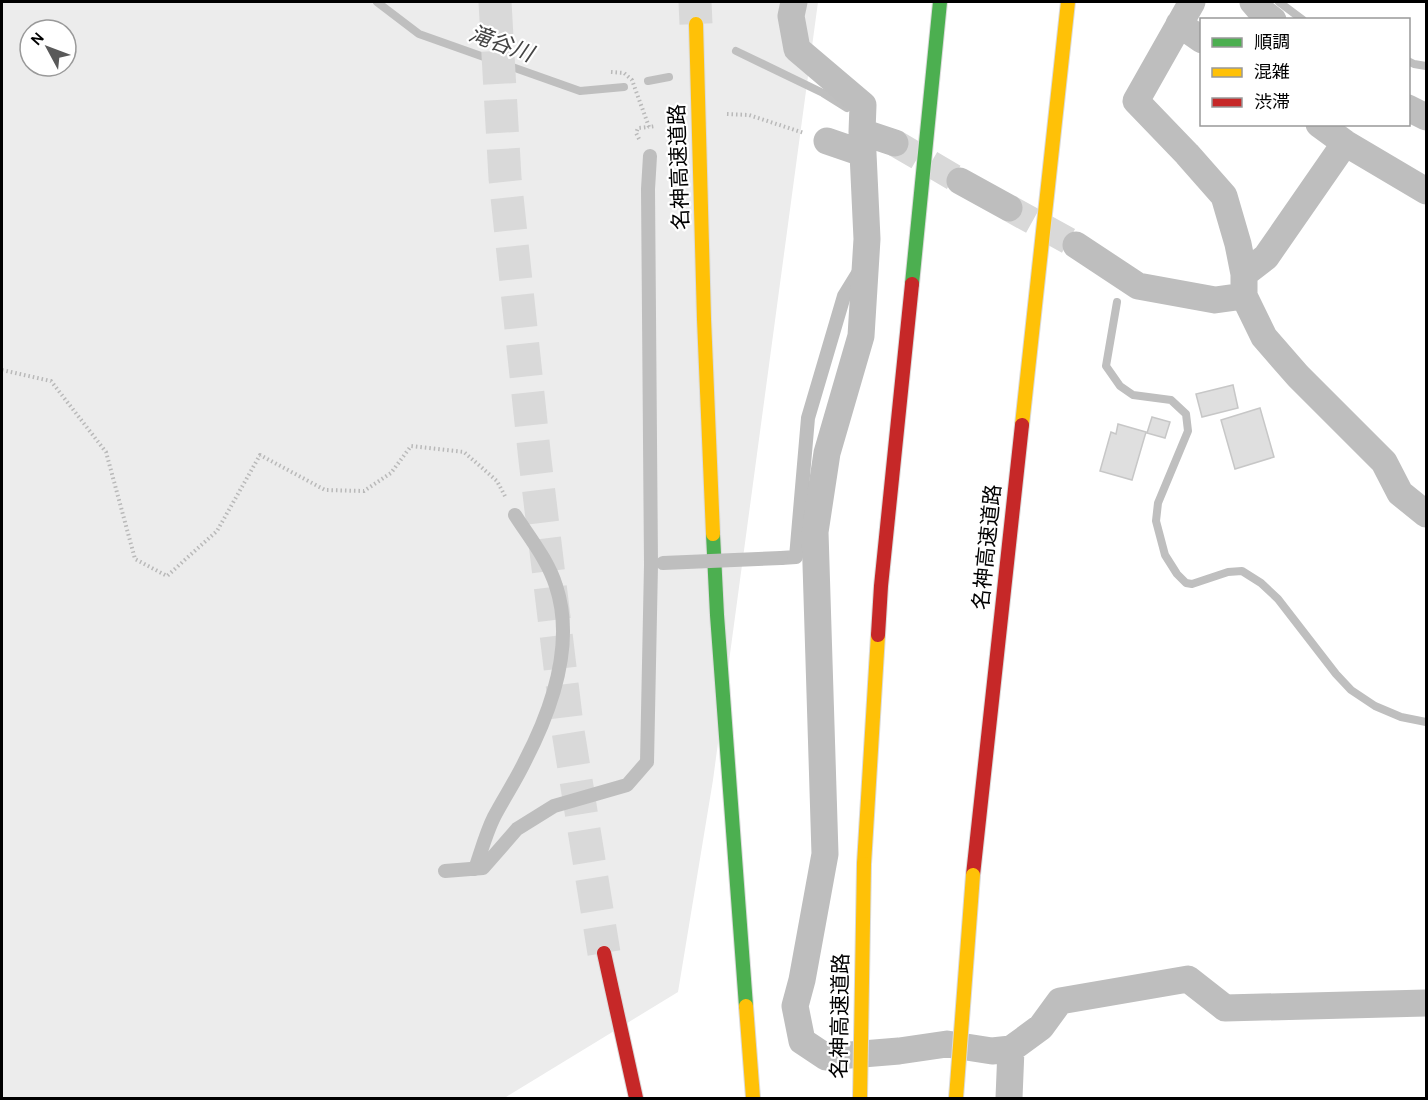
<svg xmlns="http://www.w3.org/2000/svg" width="1428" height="1100" font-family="Karla,'Noto Sans JP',sans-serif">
	<rect width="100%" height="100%" fill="#fff"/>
	<path fill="#ececec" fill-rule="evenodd" d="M2,2H818L713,780L678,992L506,1097L500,1098H2ZM30,30H66V66H30Z"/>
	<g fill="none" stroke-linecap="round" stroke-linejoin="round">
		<path stroke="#bfbfbf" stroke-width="8" d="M377,2L419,34L580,91L624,87
			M1279,2L1303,20
			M736,51L823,93L847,108
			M1408,61L1414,64L1426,66
			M648,81L669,77
			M1117,302L1106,366L1120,386L1133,395L1171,400L1186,414L1188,431L1158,503L1156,521L1165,555L1177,574L1186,583L1192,584L1228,572L1242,571L1261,583L1278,599L1336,674L1351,690L1375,706L1401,717L1426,722"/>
	</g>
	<path fill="#dfdfdf" stroke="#c7c7c7" stroke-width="1.5" d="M1233,385L1238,408L1202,417L1196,394Z
		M1260,408L1274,457L1235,469L1221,420Z
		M1152,417L1170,422L1165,438L1147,433Z
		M1118,424L1146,432L1132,480L1100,471L1111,432L1116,434Z"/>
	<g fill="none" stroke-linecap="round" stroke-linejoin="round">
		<path stroke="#d9d9d9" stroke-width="27" stroke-dasharray="27 14" stroke-linecap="butt" d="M895,143L960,181
			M1009,208L1076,245"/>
		<path stroke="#d9d9d9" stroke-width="33" stroke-dasharray="33 16" stroke-linecap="butt" d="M495,2L505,178L535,460L567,725L604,953
			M695,2L696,24"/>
		<g stroke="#dbdbdb" stroke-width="16">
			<path id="fast" d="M912,284L940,2
				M713,534L717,615L746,1006"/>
		</g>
		<g stroke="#dbdbdb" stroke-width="16">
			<path id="slow" d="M696,24L704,319L713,534
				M1022,425L1068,2
				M864,864L878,635
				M746,1006L753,1098"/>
		</g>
		<g stroke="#dbdbdb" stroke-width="16">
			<path id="jam" d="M878,635L881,586L912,284
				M973,875L1022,425
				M604,953L636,1098"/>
		</g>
		<path stroke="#b9b9b9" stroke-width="4" stroke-dasharray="1.5 3" stroke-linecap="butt" d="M611,72L624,73L632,80L649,127L656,126
			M727,114L749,115L804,133
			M639,139L636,133L638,128L649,127
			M2,370L51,381L106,452L135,559L167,576L217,531L260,455L325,490L364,491L391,473L411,446L464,452L497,481L506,498"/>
		<path stroke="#bebebe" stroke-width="14" d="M781,558L796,557L808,418L844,296L860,270
			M475,869C481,852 486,833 494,817C504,798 516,780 525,761C552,709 575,643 556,586C548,560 529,537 515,515
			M445,871L483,868L517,829L554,806L627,785L647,762L651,565L648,189L650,156"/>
		<path stroke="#bebebe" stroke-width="27" d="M794,2L791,16L797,49L863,105L862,132L895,143
			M1192,2L1136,101L1187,154L1224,196L1238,244L1244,274V296
			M1253,2L1259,9L1273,20
			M1179,24L1202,40
			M1408,108L1426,117
			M1319,124L1345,143L1426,191
			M862,132L867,239L861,336L827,453L815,532L825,854L802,980L795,1006L802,1041L826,1057L899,1051L947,1044L992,1051L1011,1049L1009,1098
			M827,141L862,153
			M960,181L1009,208
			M1076,245L1138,286L1215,300L1244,296L1264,337L1298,376L1384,462L1400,493L1426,514
			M1244,274L1266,257L1345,143
			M1011,1049L1041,1027L1060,1001L1188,979L1225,1008L1426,1003"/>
		<use href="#fast" stroke="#4caf50" stroke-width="14"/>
		<use href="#slow" stroke="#ffc107" stroke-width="14"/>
		<use href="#jam" stroke="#c62828" stroke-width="14"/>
		<g stroke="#dbdbdb" stroke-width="16" stroke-linecap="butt">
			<path id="slow-bridge" d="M860,1098L864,864
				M956,1098L973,875"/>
		</g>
		<path stroke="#bebebe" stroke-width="14" d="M663,563L781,558"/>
		<use href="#slow-bridge" stroke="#ffc107" stroke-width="14"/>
	</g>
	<g text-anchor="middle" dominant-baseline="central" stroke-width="4.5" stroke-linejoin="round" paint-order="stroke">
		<g font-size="21" fill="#000" stroke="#fff">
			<text transform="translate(679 167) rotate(-92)">名神高速道路</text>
			<text transform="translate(987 547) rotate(-84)">名神高速道路</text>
			<text transform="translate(840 1016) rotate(-89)">名神高速道路</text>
		</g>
		<g font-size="22" font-style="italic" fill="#444" stroke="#fff">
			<text transform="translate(501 44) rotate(20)">滝谷川</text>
		</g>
	</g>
	<rect width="1428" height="1100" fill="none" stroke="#000000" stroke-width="6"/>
	<rect x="1200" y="18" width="210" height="108" fill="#ffffff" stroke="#999999" stroke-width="1.5"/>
	<rect x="1212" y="38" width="30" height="9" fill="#4caf50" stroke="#999999" stroke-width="1.5"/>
	<text x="1254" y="48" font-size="18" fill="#000000">順調</text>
	<rect x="1212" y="68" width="30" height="9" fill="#ffc107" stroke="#999999" stroke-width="1.5"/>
	<text x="1254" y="78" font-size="18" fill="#000000">混雑</text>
	<rect x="1212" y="98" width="30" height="9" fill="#c62828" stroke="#999999" stroke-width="1.5"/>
	<text x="1254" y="108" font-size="18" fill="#000000">渋滞</text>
	<g transform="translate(48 48) rotate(311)"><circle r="28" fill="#ffffff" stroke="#999999" stroke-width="1.5"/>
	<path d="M0-4.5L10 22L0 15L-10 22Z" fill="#595959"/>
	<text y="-9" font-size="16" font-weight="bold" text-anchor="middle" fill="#000000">N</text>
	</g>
</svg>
